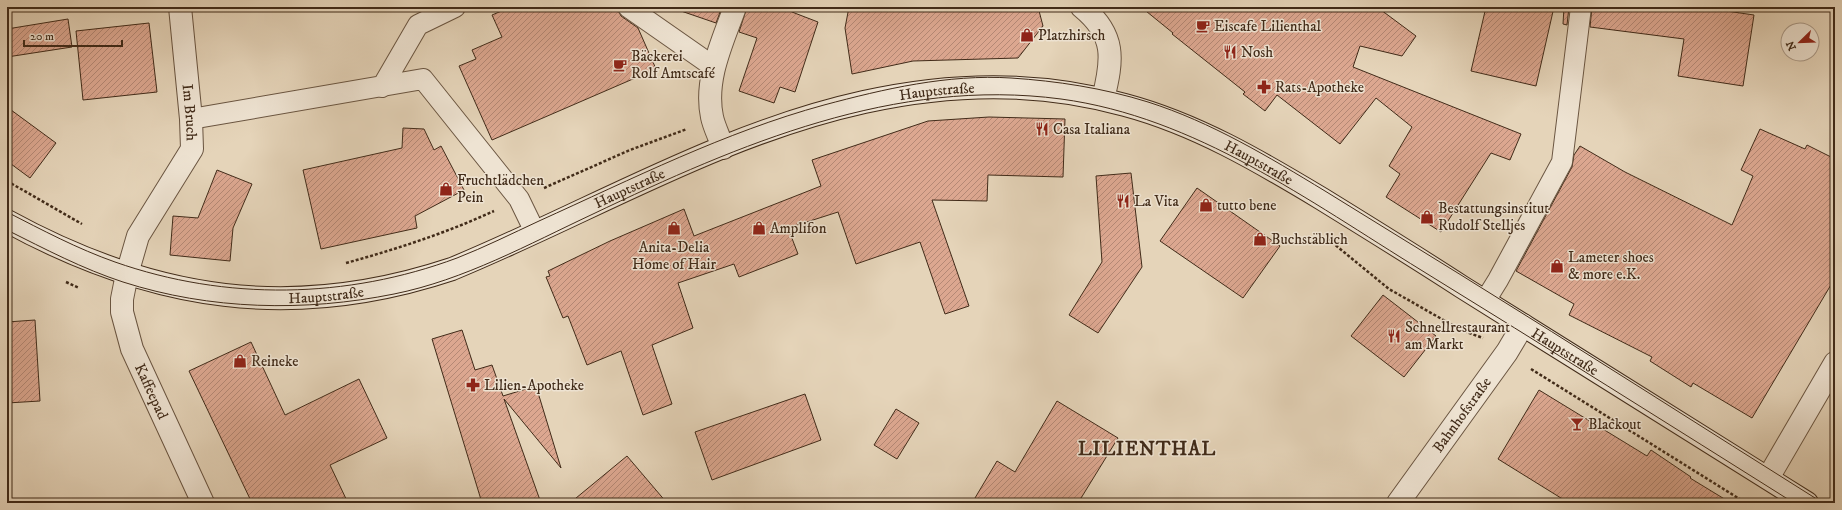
<svg xmlns="http://www.w3.org/2000/svg" width="1842" height="510" font-family="'IM FELL DW Pica',serif">
	<defs>
		<pattern id="building-hatch" width="6" height="6" patternUnits="userSpaceOnUse"><rect width="6" height="6" fill="#dca790"/><path d="M-1 1l2-2M0 6l6-6M5 7l2-2" fill="none" stroke="#b48875"/></pattern>
	</defs>
	<rect width="100%" height="100%" fill="#e5d4b9"/>
	<filter id="stains"><feTurbulence type="fractalNoise" baseFrequency=".005" numOctaves="4"/><feColorMatrix values="0 0 0 0 .2 0 0 0 0 .09 0 0 0 0 .02 0 0 0 .5 -.17"/></filter>
	<radialGradient id="worn" r=".72"><stop offset=".6" stop-color="#630" stop-opacity="0"/><stop offset="1" stop-color="#630" stop-opacity=".3"/></radialGradient>
	<path fill="url(#building-hatch)" stroke="#412b19" d="M511,7H617L621,16L638,28L656,69L492,140L459,66L476,59L472,50L502,37L492,15Z
		M681,7H722L716,23L681,11Z
		M747,7H794L792,12L818,22L795,92L780,87L774,103L739,91L757,38L739,32Z
		M849,7H1038L1043,26L1018,58L913,61L852,74L845,28Z
		M1141,7H1377L1416,36L1402,56L1360,46L1353,67L1521,134L1510,160L1491,153L1441,232L1386,197L1400,174L1389,166L1412,127L1376,98L1340,144L1277,95L1265,111L1243,94L1245,92L1172,34L1173,33Z
		M1486,7H1554L1536,86L1471,71Z
		M1564,7H1569L1567,25L1563,24Z
		M1592,7H1699L1754,15L1743,86L1678,76L1684,39L1590,27Z
		M68,19L72,47L7,57V29Z
		M149,23L157,92L83,100L76,31Z
		M7,107L56,143L30,178L7,161Z
		M989,117L1065,119L1063,177L988,175L987,201L932,200L969,306L945,314L920,242L856,264L838,212L788,228L798,254L739,277L734,264L678,283L693,328L652,345L672,404L643,415L621,351L587,365L568,316L563,318L546,277L550,276L548,271L610,241L684,209L694,236L821,186L812,160L928,121Z
		M403,128L424,129L434,150L441,146L464,190L415,216L417,228L321,249L303,170L402,148Z
		M1760,129L1805,149L1807,145L1835,159V278L1752,418L1693,383L1691,387L1650,361L1652,357L1569,315L1574,304L1516,271L1572,167L1574,155L1580,146L1625,172L1732,225L1753,176L1741,170Z
		M217,170L252,184L233,228L230,261L170,255L173,216L198,218Z
		M1131,173L1142,267L1098,333L1069,315L1102,262L1096,176Z
		M1197,188L1280,246L1243,298L1160,241Z
		M1383,295L1436,336L1404,377L1351,336Z
		M35,320L40,401L7,403V322Z
		M462,330L475,370L492,365L503,396L536,386L561,468L504,399L541,503H482L432,339Z
		M251,342L285,415L359,379L387,438L330,465L348,503H252L189,371Z
		M1539,390L1647,456L1651,450L1691,477L1690,478L1731,503H1569L1498,459Z
		M805,394L821,440L712,480L695,432Z
		M1057,401L1118,438L1078,503H972L997,461L1015,472Z
		M896,409L919,423L897,459L874,445Z
		M627,456L667,503H570Z"/>
	<g fill="none" stroke-linecap="round" stroke-linejoin="round">
		<g stroke="#6a5541" stroke-width="22">
			<path id="lane" d="M628,7L714,67
				M382,87L418,25L455,7
				M191,119L423,79L519,199L535,232
				M1485,301L1498,280L1562,162L1581,7"/>
		</g>
		<g stroke="#6a5541" stroke-width="24">
			<g id="street">
				<path id="s1" d="M180,7L191,119L192,149L138,236L127,274L122,299V312L132,349L203,503"/>
				<path d="M1082,7C1116,35 1113,59 1103,99"/>
				<path d="M723,148C720,138 714,127 712,117C704,79 723,41 735,7"/>
				<path d="M1768,478L1835,363"/>
				<path id="s2" d="M1398,503L1507,352L1523,325"/>
			</g>
		</g>
		<g stroke="#412b19" stroke-width="24">
			<g id="secondary">
				<path id="s3" d="M7,221C153,301 293,322 452,269C588,213 719,134 864,102C950,83 1040,81 1125,105C1196,124 1259,161 1322,199C1369,228 1416,257 1462,287C1577,359 1693,431 1807,503"/>
			</g>
		</g>
		<path stroke="#412b19" stroke-width="2.5" stroke-dasharray="3 2" stroke-linecap="butt" d="M7,181L82,224
			M544,188L630,150L687,129
			M1328,239L1389,289L1461,330L1483,338
			M346,263C397,249 446,233 494,211
			M66,282L79,288
			M1531,369L1746,503"/>
		<use href="#lane" stroke="#eee3d2" stroke-width="20"/>
		<use href="#street" stroke="#eee3d2" stroke-width="22"/>
		<use href="#secondary" stroke="#eee3d2" stroke-width="22"/>
		<path stroke="#412b19" stroke-width="1" d="M7,212C42,230 78,249 115,262C226,301 347,299 457,258C485,247 511,234 539,221C632,179 725,132 824,105C884,89 948,74 1011,78C1057,81 1103,88 1148,102C1211,122 1269,157 1325,191C1370,219 1416,247 1461,275C1582,350 1702,427 1823,503
			M7,230C45,249 83,269 123,282C210,310 305,312 394,294C464,280 529,244 593,214C740,144 895,77 1061,99C1195,117 1309,201 1421,270C1546,347 1670,425 1794,503"/>
	</g>
	<defs>
		<g id="cafe-bare" transform="scale(1.08)"><path d="M-5.5-4.5H6V0H3Q3 3.5 0 3.5H-2.5Q-5.5 3.5-5.5 0ZM3-3.2v2h1.7v-2ZM-6 4.5H4V6H-6Z" fill="#8f2418" stroke="#eee3d2" stroke-width="2.5" paint-order="stroke"/></g>
		<g id="shop-bare" transform="scale(1.08)"><path d="M-5-2.5h2.3a2.7 3.5 0 0 1 5.4 0H5L5.5 6h-11ZM-1.5-2.5h3a1.5 2.3 0 0 0-3 0Z" fill="#8f2418" stroke="#eee3d2" stroke-width="2.5" paint-order="stroke"/></g>
		<g id="restaurant-bare" transform="scale(1.08)"><path d="M-5-6h1v4h1v-4h1v4h1v-4h1v5L-1.5 .5V6h-2V.5L-5-1ZM5-6V6H3V1.5H1.5Q1.5-4 5-6Z" fill="#8f2418" stroke="#eee3d2" stroke-width="2.5" paint-order="stroke"/></g>
		<g id="pharmacy-bare" transform="scale(1.08)"><path d="M-2-6h4v4h4v4h-4v4h-4v-4h-4v-4h4Z" fill="#8f2418" stroke="#eee3d2" stroke-width="2.5" paint-order="stroke"/></g>
		<g id="bar-bare" transform="scale(1.08)"><path d="M-6-5H6L.8 .8V4.5H3.5V6h-7V4.5H-.8V.8Z" fill="#8f2418" stroke="#eee3d2" stroke-width="2.5" paint-order="stroke"/></g>
	</defs>
	<g fill-rule="evenodd">
		<use href="#cafe-bare" x="1203" y="26"/>
		<use href="#shop-bare" x="1027" y="35"/>
		<use href="#restaurant-bare" x="1230" y="52"/>
		<use href="#cafe-bare" x="620" y="65"/>
		<use href="#pharmacy-bare" x="1264" y="87"/>
		<use href="#restaurant-bare" x="1042" y="129"/>
		<use href="#shop-bare" x="446" y="189"/>
		<use href="#restaurant-bare" x="1123" y="201"/>
		<use href="#shop-bare" x="1206" y="205"/>
		<use href="#shop-bare" x="1427" y="217"/>
		<use href="#shop-bare" x="674" y="228"/>
		<use href="#shop-bare" x="759" y="228"/>
		<use href="#shop-bare" x="1260" y="239"/>
		<use href="#shop-bare" x="1557" y="266"/>
		<use href="#restaurant-bare" x="1394" y="336"/>
		<use href="#shop-bare" x="240" y="361"/>
		<use href="#pharmacy-bare" x="473" y="385"/>
		<use href="#bar-bare" x="1577" y="424"/>
	</g>
	<g text-anchor="middle" dominant-baseline="central" stroke-width="3" stroke-linejoin="round" paint-order="stroke">
		<g font-size="15" fill="#412b19" stroke="#eee3d2" text-anchor="start">
			<text x="1214" y="26">Eiscafe Lilienthal</text>
			<text x="1038" y="35">Platzhirsch</text>
			<text x="1241" y="52">Nosh</text>
			<text x="631" y="56">Bäckerei<tspan x="631" dy="17">Rolf Amtscafé</tspan></text>
			<text x="1275" y="87">Rats-Apotheke</text>
			<text x="1053" y="129">Casa Italiana</text>
			<text x="457" y="180">Fruchtlädchen<tspan x="457" dy="17">Pein</tspan></text>
			<text x="1134" y="201">La Vita</text>
			<text x="1217" y="205">tutto bene</text>
			<text x="1438" y="208">Bestattungsinstitut<tspan x="1438" dy="17">Rudolf Stelljes</tspan></text>
			<text x="770" y="228">Amplifon</text>
			<text x="1271" y="239">Buchstäblich</text>
			<text x="674" y="247" text-anchor="middle">Anita-Delia<tspan x="674" dy="17">Home of Hair</tspan></text>
			<text x="1568" y="257">Lameter shoes<tspan x="1568" dy="17">&amp; more e.K.</tspan></text>
			<text x="1405" y="327">Schnellrestaurant<tspan x="1405" dy="17">am Markt</tspan></text>
			<text x="251" y="361">Reineke</text>
			<text x="484" y="385">Lilien-Apotheke</text>
			<text x="1588" y="424">Blackout</text>
		</g>
		<g font-size="15" fill="#412b19" stroke="#eee3d2">
			<text stroke="none"><textPath href="#s3" startOffset="981">Hauptstraße</textPath></text>
			<text stroke="none"><textPath href="#s1" startOffset="106">Im Bruch</textPath></text>
			<text stroke="none"><textPath href="#s3" startOffset="1317">Hauptstraße</textPath></text>
			<text stroke="none"><textPath href="#s3" startOffset="657">Hauptstraße</textPath></text>
			<text stroke="none"><textPath href="#s3" startOffset="333">Hauptstraße</textPath></text>
			<text stroke="none"><textPath href="#s3" startOffset="1677">Hauptstraße</textPath></text>
			<text stroke="none"><textPath href="#s1" startOffset="408">Kaffeepad</textPath></text>
			<text stroke="none"><textPath href="#s2" startOffset="109">Bahnhofstraße</textPath></text>
		</g>
		<g font-size="19" font-weight="bold" letter-spacing="1" fill="#412b19" stroke="#eee3d2">
			<text x="1147" y="449">LILIENTHAL</text>
		</g>
	</g>
	<rect width="1842" height="510" fill="none" stroke="#e5d4b9" stroke-width="24"/>
	<rect x="8" y="8" width="1826" height="494" fill="none" stroke="#412b19" stroke-width="2"/>
	<rect x="12" y="12" width="1818" height="486" fill="none" stroke="#412b19"/>
	<g transform="translate(1800 42) rotate(247)"><circle r="19" fill="#eee3d2" stroke="#a99988"/>
	<path d="M0-3L7 15L0 10L-7 15Z" fill="#8f2418"/>
	<text y="-6" font-size="11" font-weight="bold" text-anchor="middle" fill="#412b19">N</text>
	</g>
	<path d="M24 40v6h98v-6" fill="none" stroke="#412b19" stroke-width="2"/>
	<text x="30" y="40" font-size="12" fill="#412b19" stroke="#eee3d2" stroke-width="3" paint-order="stroke">20 m</text>
	<rect width="100%" height="100%" filter="url(#stains)"/>
	<rect width="100%" height="100%" fill="url(#worn)"/>
</svg>
